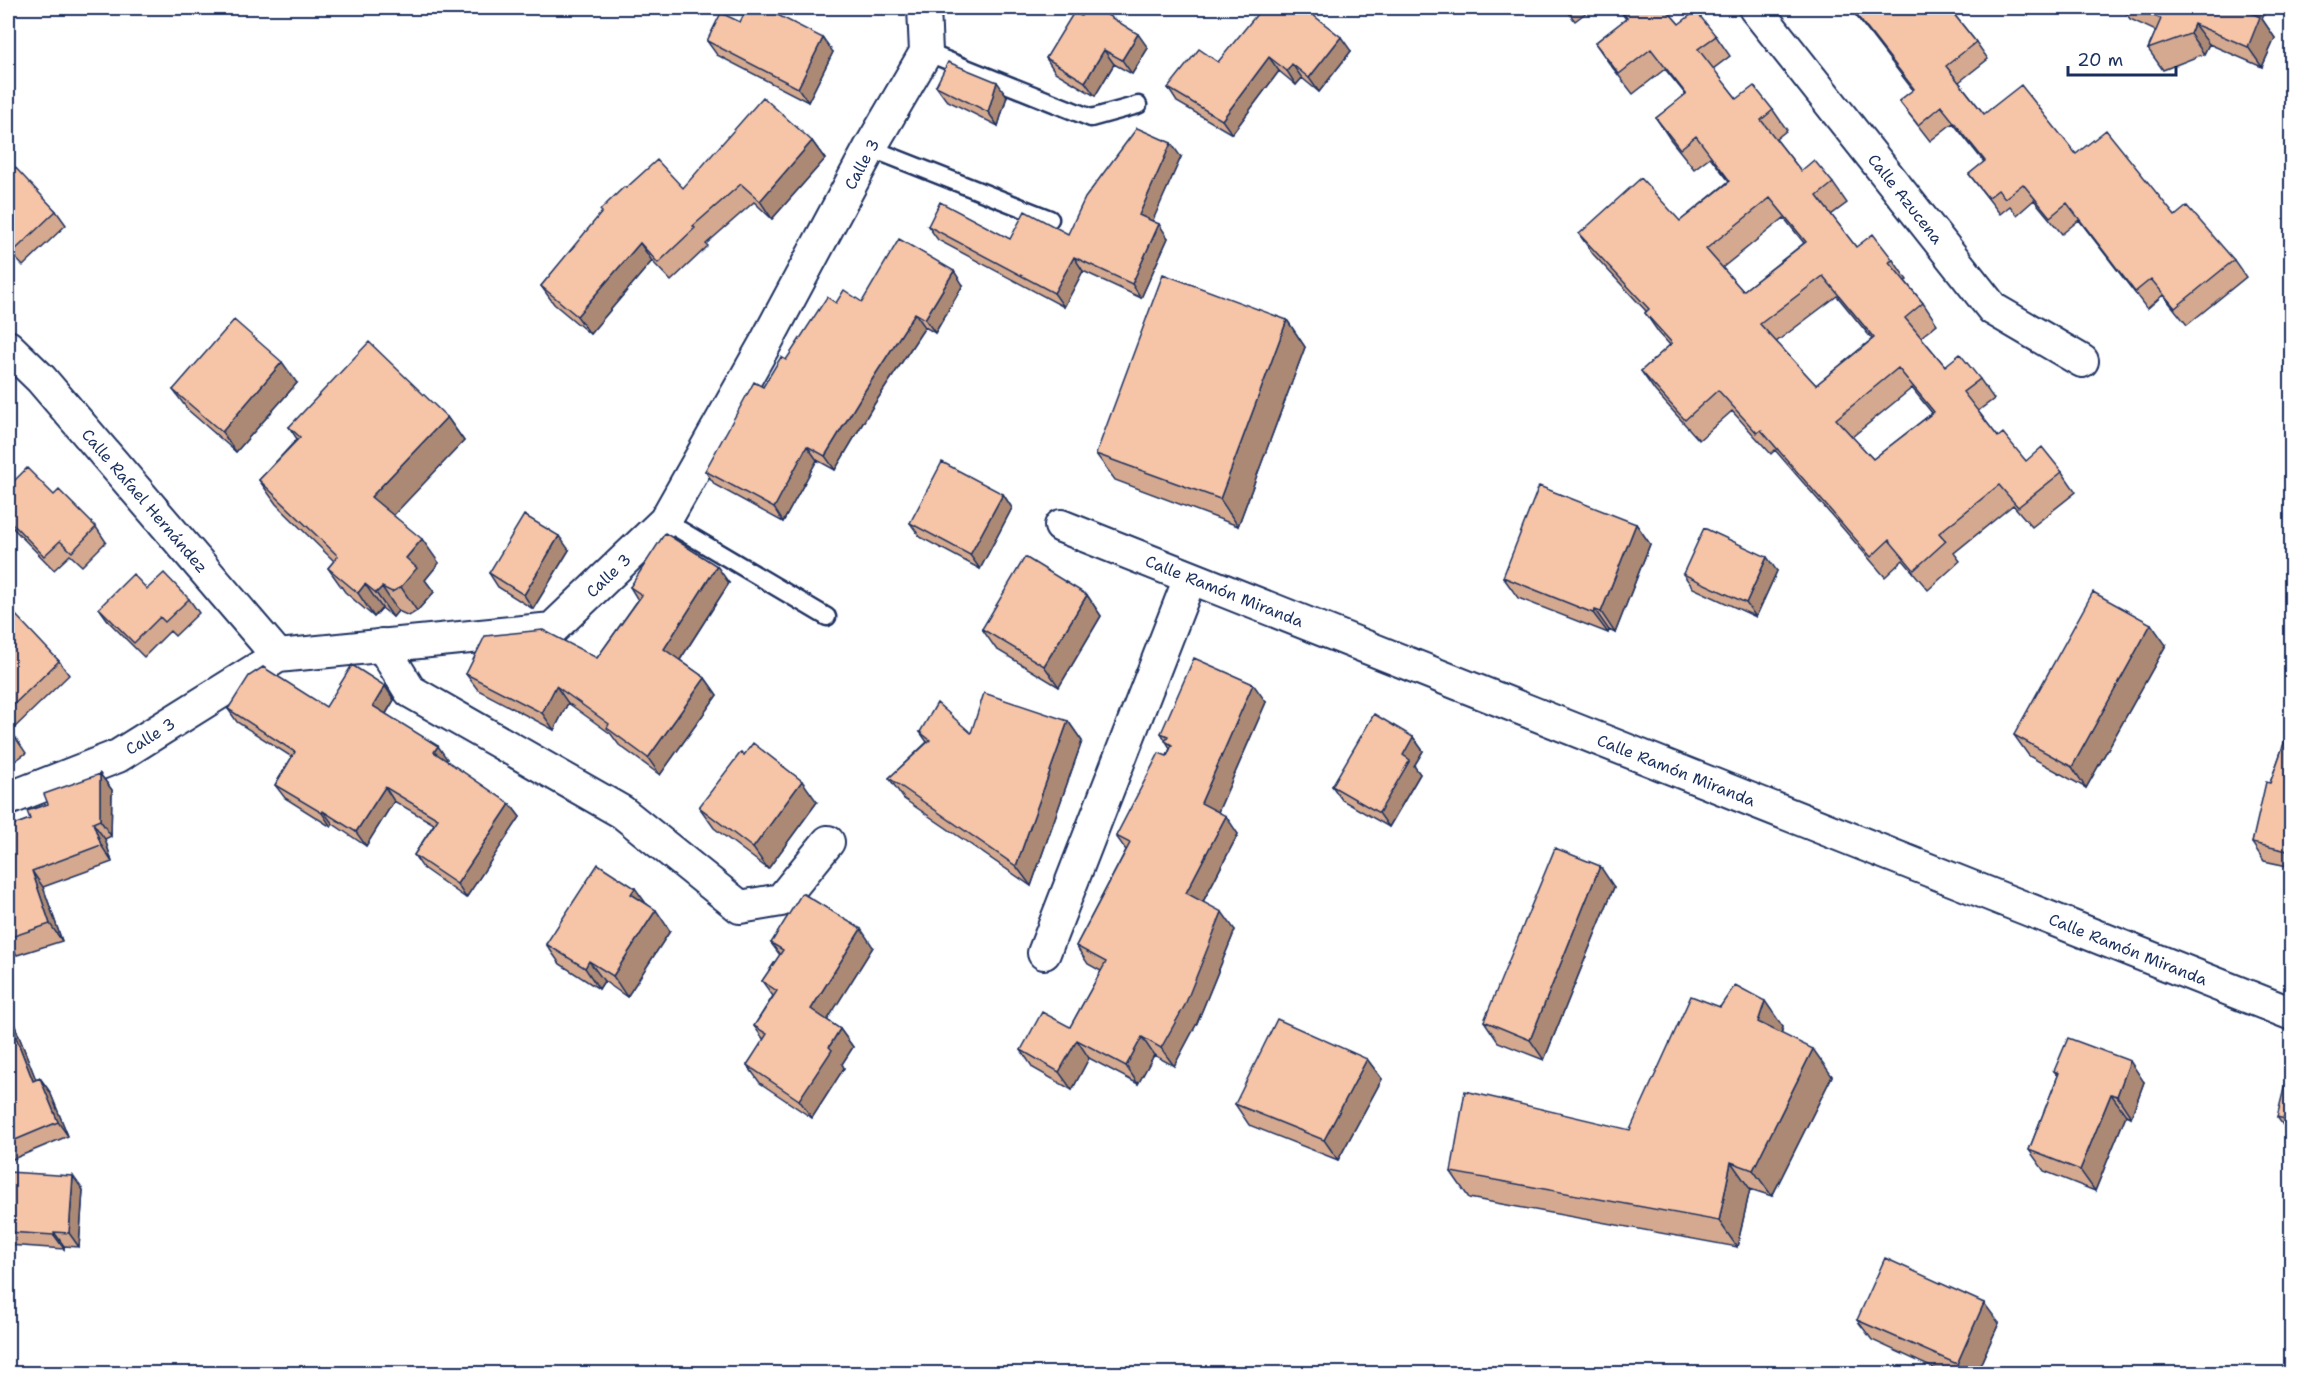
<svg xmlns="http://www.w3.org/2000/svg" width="2299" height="1381" font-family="'Shantell Sans',sans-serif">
	<rect width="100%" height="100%" fill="#fff"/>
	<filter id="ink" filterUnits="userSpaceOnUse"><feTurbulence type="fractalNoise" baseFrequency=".0167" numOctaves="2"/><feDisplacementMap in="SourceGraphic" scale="12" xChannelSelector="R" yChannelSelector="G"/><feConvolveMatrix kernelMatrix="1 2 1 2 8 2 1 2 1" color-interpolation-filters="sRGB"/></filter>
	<g filter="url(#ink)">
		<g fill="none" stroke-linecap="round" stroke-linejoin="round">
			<g stroke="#1b2f5e" stroke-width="21">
				<path id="lane" d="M926,52L1091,118L1138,105
					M870,148L1050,219
					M665,521L827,617"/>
			</g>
			<g stroke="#1b2f5e" stroke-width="36">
				<g id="street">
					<path id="s1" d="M1755,8L1993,309L2082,361"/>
					<path id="s2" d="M8,347L41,379L278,656"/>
					<path id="s3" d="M1061,526L2292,1014"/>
					<path d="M382,645L410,691L622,812L740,907L781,900L828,842"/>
					<path id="s4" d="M8,799L118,756L278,656L552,629L665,521L765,344L870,148L926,52L924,8"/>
					<path d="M1044,953L1190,578"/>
				</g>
			</g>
			<use href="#lane" stroke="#fff" stroke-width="16"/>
			<use href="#street" stroke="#fff" stroke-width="32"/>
		</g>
		<path fill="#d4a98f" stroke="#1b2f5e" stroke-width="1.5" fill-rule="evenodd" d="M1565,8H1592L1575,21Z
			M1618,8H1665L1679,24L1716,36L1730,56L1713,69L1737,99L1773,110L1787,130L1776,139L1801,171L1833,183L1847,203L1831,215L1856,247L1893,260L1907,280L1905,281L1923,303L1937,324L1921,337L1945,366L1980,379L1994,399L1978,411L1998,437L2026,461L2062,472L2076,492L2032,527L2013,505L1954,553L1960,561L1928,590L1903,560L1885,577L1775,450L1771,454L1732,411L1699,440L1655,391L1641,371L1670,345L1659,333L1645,313L1646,311L1593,254L1579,234L1680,221L1729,181L1710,157L1694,169L1670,139L1656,118L1686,95L1665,69L1633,94L1609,63L1595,43L1626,19ZM1784,218L1804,243L1743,291L1722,268ZM1837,296L1872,339L1816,385L1776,342ZM1912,388L1932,413L1873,459L1852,437Z
			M1850,8H1949L1976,42L1988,59L1959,82L1984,114L2076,154L2175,216L2234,260L2246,277L2187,325L2163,295L2147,309L2079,220L2062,234L2034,200L2017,215L2010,206L2000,214L1969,174L1984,162L1953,123L1930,141L1899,101L1913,90Z
			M2117,8H2267L2262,19L2275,38L2262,67L2209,44L2204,54L2163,70L2148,49L2156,31L2130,19L2124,10Z
			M1081,16L1148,48L1132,74L1114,64L1095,96L1055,72L1046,58Z
			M740,22L833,52L808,102L717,55L707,41Z
			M1351,51L1319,92L1302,78L1296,85L1279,71L1232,134L1177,102L1168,88L1218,62Z
			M936,86L1007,96L998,126L946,100Z
			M812,141L825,159L772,219L754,202L706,244L708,246L671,281L652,261L590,334L554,304L541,286L626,188H683Z
			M1181,157L1152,221L1168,238L1141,298L1083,271L1064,307L938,240L928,226L1010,239L1068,234Z
			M8,166L56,211L66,225L23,266L8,250Z
			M963,285L935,333L925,327L873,406L835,470L817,460L783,522L715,485L705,471L763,387L836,303L862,302Z
			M1287,320L1305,347L1238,526L1115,480L1096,454Z
			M297,383L236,452L188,410L173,390Z
			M447,417L464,441L393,515L439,563L425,580L434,592L417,611L409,616L398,611L393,617L382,608L374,617L345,592L328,568L334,561L276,504L259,480L297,439L289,427Z
			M8,487L54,495L96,527L106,542L82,566L70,555L54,570L8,523Z
			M1003,494L1012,508L980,569L920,537L910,523Z
			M1636,524L1650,544L1615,633L1609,630L1608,633L1518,598L1503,577Z
			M569,550L533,609L498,587L489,573Z
			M1777,571L1756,617L1693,588L1683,574Z
			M729,583L680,660L705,678L717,695L660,775L619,745L611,734L568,703L554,730L478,690L466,674L597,658L638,600L630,587Z
			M147,589L189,599L199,613L175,636L170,631L144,657L109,622L99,608Z
			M1087,595L1101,616L1059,687L996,649L982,629Z
			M8,615L59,661L69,675L11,731L26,753L8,766Z
			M2166,645L2086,788L2029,756L2014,735Z
			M385,686L394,700L386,714L447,759L446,761L510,804L520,817L466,898L423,868L414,855L434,824L394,801L366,846L333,824L331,827L285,798L275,785L292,757L237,722L228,709L326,707Z
			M1266,702L1218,812L1238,834L1203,902L1235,930L1197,1023L1174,1066L1154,1055L1138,1084L1089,1058L1072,1090L1033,1068L1021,1050L1070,1027L1101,971L1088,964L1076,946L1126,850L1116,836L1167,756L1170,748L1161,733Z
			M1068,721L1082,741L1031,886L904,799L889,778L927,742L920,732L971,733Z
			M2292,721V867L2264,861L2252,843L2270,783Z
			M1413,737L1423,751L1414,766L1420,774L1389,827L1342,800L1332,786Z
			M100,774L112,790L111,836L105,839L112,862L43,887L62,941L17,955L8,942V827L30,819L48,804Z
			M817,802L768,869L714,828L699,807Z
			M1614,887L1544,1060L1498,1042L1484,1021Z
			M647,904L670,931L627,997L604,981L599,989L560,964L546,944Z
			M771,943L873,947L827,1020L840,1029L853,1047L842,1064L844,1068L812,1118L760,1083L747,1065L764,1040L754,1026L773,996L762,981L780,955Z
			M1720,1007L1783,1027L1781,1034L1832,1076L1772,1196L1750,1189L1737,1247L1469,1198L1451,1172L1630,1130Z
			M8,1013L13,1021L36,1080L40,1078L50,1092L68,1136L8,1161Z
			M1367,1059L1382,1079L1338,1160L1249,1125L1235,1104Z
			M2054,1071L2144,1082L2131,1117L2126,1115L2095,1191L2044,1171L2029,1150L2058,1076Z
			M2292,1081V1138L2277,1117Z
			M8,1172L83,1190L79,1247L64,1246V1249L8,1245Z
			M1857,1320L1999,1323L1976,1374H1946L1872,1340Z"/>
		<path fill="#ac8974" stroke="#1b2f5e" stroke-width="1.5" d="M2243,8H2267L2262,19L2275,38L2262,67L2248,47L2243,9Z
			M2194,24L2209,44L2204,54L2190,34Z
			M1138,34L1148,48L1132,74L1122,60Z
			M1341,37L1351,51L1319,92L1309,78Z
			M823,38L833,52L808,102L798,88Z
			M1104,50L1114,64L1095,96L1085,82Z
			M1269,57L1279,71L1232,134L1222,120Z
			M1292,64L1302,78L1296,85L1287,71Z
			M997,82L1007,96L998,126L988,112Z
			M812,141L825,159L772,219L760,201Z
			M1171,143L1181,157L1149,229L1139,215Z
			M1159,224L1168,238L1141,298L1132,284Z
			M640,243L652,261L590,334L577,316Z
			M1074,257L1083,271L1064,307L1054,293Z
			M954,271L963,285L935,333L925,319Z
			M915,313L925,327L873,406L835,470L825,456L864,392Z
			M1287,320L1305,347L1238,526L1220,499Z
			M282,362L297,383L236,452L222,432Z
			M447,417L464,441L388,521L371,497Z
			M807,446L817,460L783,522L774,508Z
			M1003,494L1012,508L980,569L970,555Z
			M1636,524L1650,544L1615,633L1601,612Z
			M559,536L569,550L533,609L524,595Z
			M422,539L439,563L425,580L434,592L417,611L401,587L406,558Z
			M1767,557L1777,571L1756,617L1746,603Z
			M717,566L729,583L676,666L664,649Z
			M365,584L382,608L374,617L358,593Z
			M382,587L398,611L393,617L376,593Z
			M1087,595L1101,616L1059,687L1044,666Z
			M1595,610L1609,630L1608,633L1593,613Z
			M2151,624L2166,645L2086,788L2072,767Z
			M705,678L717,695L660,775L648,758Z
			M1253,684L1266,702L1214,821L1201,803Z
			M385,686L394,700L382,720L373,706Z
			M556,686L568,703L554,730L542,713Z
			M1068,721L1082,741L1031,886L1016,866Z
			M1413,737L1423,751L1414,766L1420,774L1389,827L1379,813L1403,755Z
			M438,746L447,759L443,766L434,752Z
			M100,774L112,790L111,836L100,820Z
			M802,781L817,802L768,869L753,848Z
			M385,787L394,801L366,846L356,832Z
			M510,804L520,817L466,898L457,884Z
			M323,811L333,824L331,827L322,813Z
			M1226,816L1238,834L1198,911L1186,893Z
			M93,823L105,839L112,862L101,845Z
			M1600,866L1614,887L1544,1060L1530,1040Z
			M32,871L43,887L62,941L50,924Z
			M635,888L650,909L631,894Z
			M656,910L670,931L627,997L613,976Z
			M1222,912L1235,930L1197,1023L1174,1066L1161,1048Z
			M861,929L873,947L823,1027L811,1009Z
			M589,961L604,981L599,989L585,968Z
			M1765,1001L1783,1027L1776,1049L1758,1022Z
			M8,1013L13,1021L42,1095L33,1081L8,1017Z
			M840,1029L853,1047L842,1064L844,1068L812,1118L799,1100L829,1047Z
			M1142,1037L1154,1055L1138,1084L1126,1066Z
			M1077,1040L1089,1058L1072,1090L1059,1072Z
			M1813,1049L1832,1076L1772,1196L1753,1170Z
			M1367,1059L1382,1079L1338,1160L1324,1140Z
			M2130,1061L2144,1082L2131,1117L2117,1096Z
			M40,1078L50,1092L68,1136L58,1122Z
			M2111,1094L2126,1115L2095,1191L2080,1170Z
			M1731,1162L1750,1189L1737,1247L1719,1221Z
			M73,1176L83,1190L79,1247L69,1233Z
			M54,1232L64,1246V1249L54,1235Z
			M1984,1303L1999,1323L1976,1374H1963L1957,1364Z"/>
		<path fill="#f6c4a6" stroke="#1b2f5e" stroke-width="1.5" fill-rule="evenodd" d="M747,8H764L823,38L798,88L707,41L721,13L740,22Z
			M1086,8H1096L1138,34L1122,60L1104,50L1085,82L1046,58L1074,12L1081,16Z
			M1262,8H1304L1341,37L1309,78L1292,64L1287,71L1269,57L1222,120L1168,88L1199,49L1218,62Z
			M1619,8H1665L1679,24L1696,11L1716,36L1698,49L1737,99L1754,86L1773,110L1761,120L1801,171L1814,160L1833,183L1817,196L1856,247L1873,234L1893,260L1889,262L1923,303L1905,318L1945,366L1960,354L1980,379L1963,392L1998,437L2003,433L2026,461L2042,447L2062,472L2018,507L1999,485L1939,533L1946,541L1914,570L1889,540L1871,557L1761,430L1757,433L1718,390L1685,420L1641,371L1672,343L1645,313L1649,309L1579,234L1641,178L1680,221L1730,181L1696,136L1680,149L1656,118L1686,94L1651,49L1619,74L1595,43L1627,18ZM1770,198L1806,242L1743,291L1706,249ZM1823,276L1874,338L1816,385L1760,324ZM1898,368L1934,412L1873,459L1836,419Z
			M1851,8H1949L1976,42L1946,66L1984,114L2021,85L2076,154L2106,130L2175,216L2187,206L2234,260L2175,308L2151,279L2135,292L2067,203L2050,217L2023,184L2005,198L1998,190L1988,198L1969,174L1985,161L1941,106L1918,125L1899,101L1914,89Z
			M2136,8H2243V9L2260,17L2248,47L2194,24L2190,34L2148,49L2161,19Z
			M948,62L997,82L988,112L936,86Z
			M763,97L812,141L760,201L741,184L693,226L695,228L658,263L640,243L577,316L541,286L602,212L600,210L624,187L626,188L657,160L683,188Z
			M1137,128L1171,143L1139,215L1159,224L1132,284L1074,257L1054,293L928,226L940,202L1010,239L1025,211L1068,234L1085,198Z
			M11,163L56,211L13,252L8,246V166Z
			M899,239L954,271L925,319L915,313L864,392L825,456L807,446L774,508L705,471L754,382L763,387L781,357L786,360L827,297L836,303L844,290L862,302Z
			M1163,274L1287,320L1220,499L1096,454Z
			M234,320L282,362L222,432L173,390Z
			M369,342L447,417L371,497L422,539L406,558L417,568L401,587L392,592L382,587L376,593L365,584L358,593L328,568L338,556L259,480L300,437L289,427Z
			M942,462L1003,494L970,555L910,523Z
			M27,468L54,495L59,490L96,527L72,552L60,541L44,556L8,519V487Z
			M1539,486L1636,524L1601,612L1595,610L1593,613L1503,577Z
			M524,515L559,536L524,595L489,573Z
			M1704,528L1767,557L1746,603L1683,574Z
			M665,533L717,566L664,649L705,678L648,758L607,728L609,724L556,686L542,713L466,674L485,636L543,630L597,658L642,595L630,587Z
			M1025,557L1087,595L1044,666L982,629Z
			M164,573L189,599L165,622L160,617L134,643L99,608L133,574L147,589Z
			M2093,592L2151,624L2072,767L2014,735Z
			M12,611L59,661L8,710V615Z
			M1194,658L1253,684L1201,803L1226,816L1186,893L1222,912L1185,1005L1161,1048L1142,1037L1126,1066L1077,1040L1059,1072L1021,1050L1042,1012L1070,1027L1106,962L1076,946L1130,843L1116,836L1159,753L1167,756L1172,745L1165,741L1168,736L1161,733Z
			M352,665L385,686L373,706L438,746L434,752L510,804L457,884L414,855L438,819L385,787L356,832L323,811L322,813L275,785L295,752L228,709L249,676L263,667L326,707Z
			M984,693L1068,721L1016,866L889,778L930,740L920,732L937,703L971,733Z
			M1374,714L1413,737L1403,755L1410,760L1379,813L1332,786Z
			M2292,721V852L2252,843L2266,782L2270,783Z
			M8,727L16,739L8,745Z
			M753,743L802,781L753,848L699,807L741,752L744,755Z
			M100,774V820L93,823L101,845L32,871L50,924L8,938V827L30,819L27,811L48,804L44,794Z
			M1555,848L1600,866L1530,1040L1484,1021Z
			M598,864L635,888L631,894L656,910L613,976L589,961L585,968L546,944Z
			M802,893L861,929L811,1009L840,1029L829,1047L832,1050L799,1100L747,1065L767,1034L754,1026L777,991L762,981L783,950L771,943Z
			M1735,985L1765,1001L1758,1022L1813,1049L1753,1170L1731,1162L1719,1221L1451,1172L1465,1091L1630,1130L1691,996L1720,1007Z
			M8,1017L33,1081L40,1078L58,1122L8,1143Z
			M1277,1019L1367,1059L1324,1140L1235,1104Z
			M2068,1038L2130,1061L2117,1096L2111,1094L2080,1170L2029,1150L2059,1073L2054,1071Z
			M2286,1080L2292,1081V1121L2277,1117Z
			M8,1172L73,1176L69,1233L54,1232V1235L8,1232Z
			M1885,1258L1984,1303L1957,1364L1857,1320Z"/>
	</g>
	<g text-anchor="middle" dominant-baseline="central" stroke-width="4.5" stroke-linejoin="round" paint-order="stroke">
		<g font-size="16" fill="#1b2f5e" stroke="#fff">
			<text stroke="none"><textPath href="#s4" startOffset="1146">Calle 3</textPath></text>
			<text stroke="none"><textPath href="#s1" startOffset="243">Calle Azucena</textPath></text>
			<text stroke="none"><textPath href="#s2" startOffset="206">Calle Rafael Hernández</textPath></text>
			<text stroke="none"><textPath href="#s4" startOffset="660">Calle 3</textPath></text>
			<text stroke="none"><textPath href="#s3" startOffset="176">Calle Ramón Miranda</textPath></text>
			<text stroke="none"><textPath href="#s4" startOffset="156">Calle 3</textPath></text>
			<text stroke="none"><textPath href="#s3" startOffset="662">Calle Ramón Miranda</textPath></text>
			<text stroke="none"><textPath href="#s3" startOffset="1148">Calle Ramón Miranda</textPath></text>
		</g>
	</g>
	<rect width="2299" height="1381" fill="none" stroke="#fff" stroke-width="30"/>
	<rect x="15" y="15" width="2269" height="1351" fill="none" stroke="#1b2f5e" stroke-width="2" filter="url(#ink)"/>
	<path d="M2068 66v9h108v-9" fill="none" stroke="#1b2f5e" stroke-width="3"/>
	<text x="2077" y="66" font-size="18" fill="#1b2f5e" stroke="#ffffff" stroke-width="4.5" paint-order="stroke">20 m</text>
</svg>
